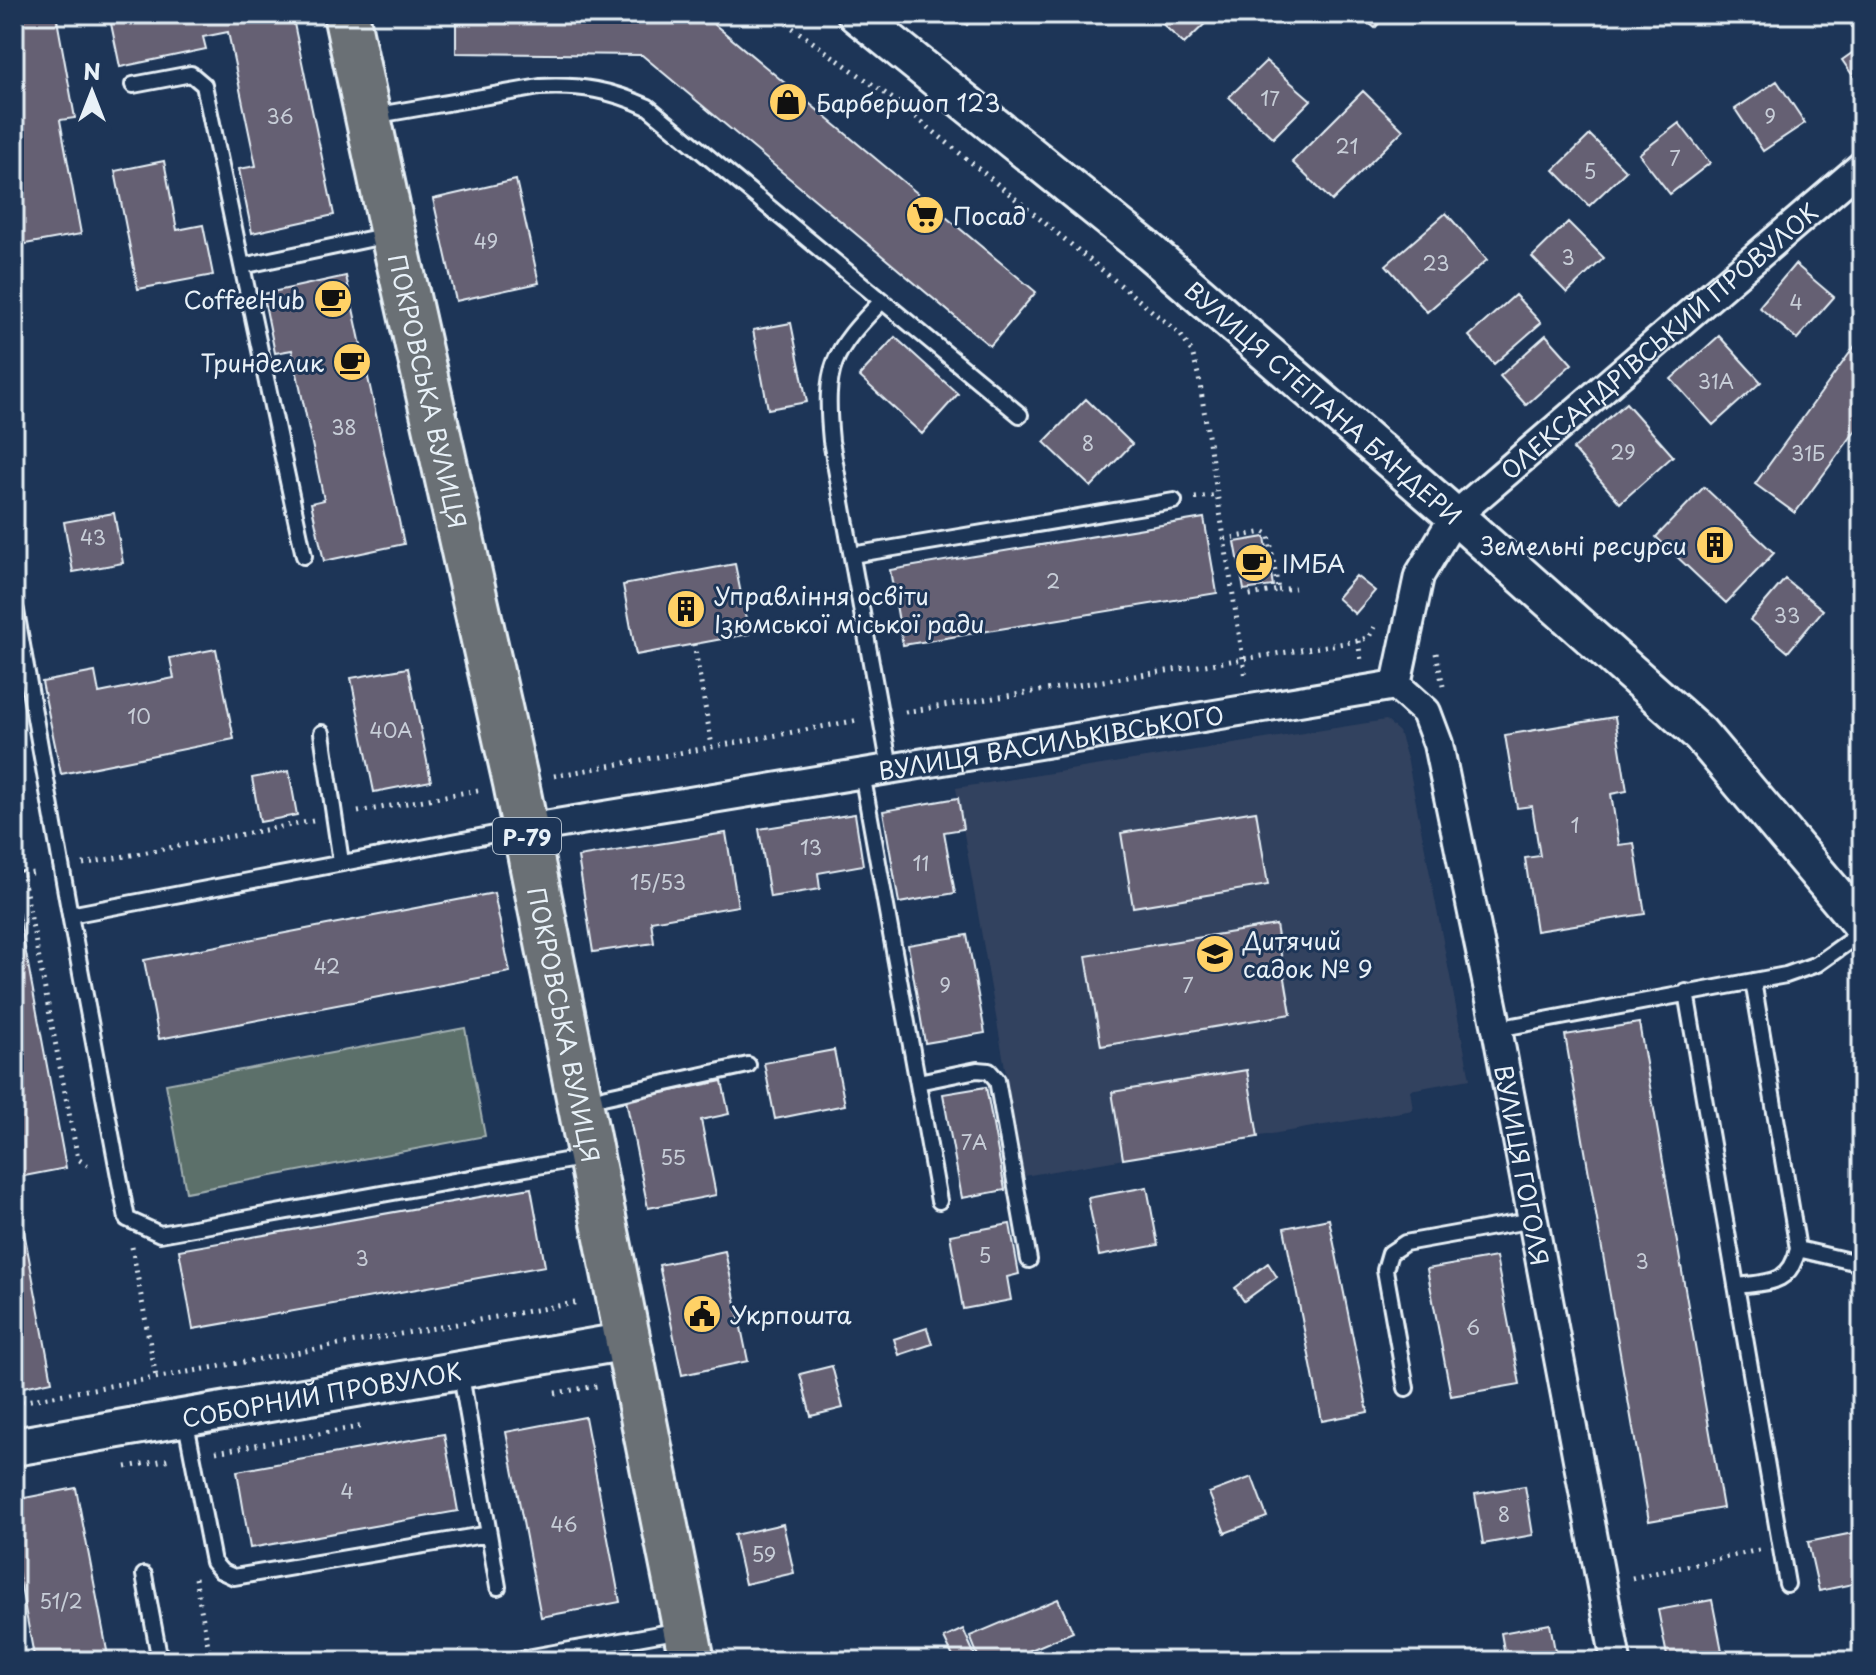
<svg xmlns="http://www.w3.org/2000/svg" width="1876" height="1675" font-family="'Playpen Sans',sans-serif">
	<rect width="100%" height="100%" fill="#1d3557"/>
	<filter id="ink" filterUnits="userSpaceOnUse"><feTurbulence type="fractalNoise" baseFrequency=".0125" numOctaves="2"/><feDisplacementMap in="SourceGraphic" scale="16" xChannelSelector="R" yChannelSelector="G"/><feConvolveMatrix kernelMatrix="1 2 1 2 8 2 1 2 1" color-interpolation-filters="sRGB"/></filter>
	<g filter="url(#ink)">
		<path fill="#33425f" d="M1386,720L1399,732L1408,762L1470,1079L1410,1090L1413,1110L1024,1176L956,788Z"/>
		<path fill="#5b706b" stroke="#a2b0b2" stroke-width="2" d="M465,1028L485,1136L186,1192L166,1084Z"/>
		<path fill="#656073" stroke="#e8f1f8" stroke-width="2" d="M14,14H56L75,118L60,120L81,234L14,246Z
			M109,14H292L334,215L252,233L239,169L256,166L228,32L203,37L206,49L120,67Z
			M456,14H702L1036,292L990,346L642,55L456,53Z
			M956,14H978L967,25Z
			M1152,14H1215L1184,44Z
			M1358,14H1387L1375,28Z
			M1862,46V89L1842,60Z
			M1266,61L1311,100L1273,138L1229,97Z
			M1777,81L1805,123L1763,151L1735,109Z
			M1363,91L1403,130L1332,201L1292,162Z
			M1679,123L1710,163L1670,194L1639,154Z
			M1590,135L1626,171L1589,206L1554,170Z
			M164,161L177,230L203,225L213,275L138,289L115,171Z
			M516,180L539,283L456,301L433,199Z
			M1446,213L1487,260L1427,312L1386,265Z
			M1568,222L1604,258L1567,293L1532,257Z
			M1795,264L1834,297L1797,339L1759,307Z
			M346,276L404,544L324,561L311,503L324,500L292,350L275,353L263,294Z
			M1515,295L1541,323L1494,364L1469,336Z
			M791,323L807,402L768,409L753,330Z
			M1546,335L1572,364L1526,405L1500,376Z
			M1719,336L1761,382L1713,425L1671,379Z
			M1862,336V422L1795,513L1755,484Z
			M895,337L958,394L922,434L859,376Z
			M1086,399L1132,444L1091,487L1044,442Z
			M1626,403L1673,456L1620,503L1573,449Z
			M1704,487L1774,553L1726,603L1656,537Z
			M114,513L123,563L73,572L64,522Z
			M1204,518L1217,593L903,645L890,570Z
			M1265,537L1273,586L1244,590L1235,542Z
			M735,564L749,634L636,655L623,585Z
			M1356,576L1375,591L1355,614L1337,598Z
			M1785,579L1823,610L1788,652L1750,620Z
			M216,649L234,739L61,774L42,682L95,672L99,693L174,678L170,658Z
			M408,668L431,781L374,792L351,678Z
			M1615,717L1627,791L1611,794L1619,845L1634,843L1645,914L1536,931L1525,858L1540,856L1532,806L1517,808L1505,735Z
			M289,771L297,815L260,822L252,778Z
			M958,798L963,829L944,832L955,893L899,903L883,811Z
			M1256,811L1268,885L1133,907L1121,833Z
			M855,814L863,865L818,873L820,889L770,897L759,829Z
			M726,833L738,906L651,921L654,943L593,952L578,857Z
			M14,889L66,1168L14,1178Z
			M494,893L510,972L159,1039L144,960Z
			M1276,925L1291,1014L1101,1046L1086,956Z
			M967,935L985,1033L925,1043L908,945Z
			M1639,1023L1723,1508L1649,1521L1565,1035Z
			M834,1050L845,1105L775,1119L764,1063Z
			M1247,1070L1258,1137L1123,1159L1112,1092Z
			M722,1081L729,1114L701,1120L716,1195L648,1208L626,1100Z
			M986,1087L1005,1190L962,1198L943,1094Z
			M14,1178L52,1381L14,1389Z
			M1147,1187L1158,1245L1099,1256L1088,1198Z
			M531,1188L545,1266L193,1329L179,1250Z
			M1329,1219L1368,1412L1322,1421L1284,1228Z
			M1010,1224L1019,1274L1007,1277L1011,1300L963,1309L950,1235Z
			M725,1251L748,1361L682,1375L659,1265Z
			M1496,1257L1520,1384L1451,1396L1427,1269Z
			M1268,1263L1277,1277L1244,1301L1235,1288Z
			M927,1328L932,1344L899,1355L894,1339Z
			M832,1366L843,1408L811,1416L800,1374Z
			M585,1417L620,1602L541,1617L506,1432Z
			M444,1434L458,1511L250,1548L237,1471Z
			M1252,1477L1267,1517L1225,1533L1209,1493Z
			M1525,1486L1533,1535L1483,1544L1475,1494Z
			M76,1488L109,1661H35L14,1550V1500Z
			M783,1524L794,1573L745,1584L734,1535Z
			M1858,1532L1862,1550V1582L1819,1591L1808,1542Z
			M1058,1599L1073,1632L1005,1661H980L970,1636Z
			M1712,1600L1724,1661H1668L1658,1610Z
			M1550,1624L1557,1661H1506L1501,1633Z
			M963,1629L976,1658L969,1661H955L944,1638Z"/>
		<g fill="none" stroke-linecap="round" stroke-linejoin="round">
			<g stroke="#e8f1f8" stroke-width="20">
				<path id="service" d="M133,85L191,74L204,85L242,266L388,235
					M372,116L540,87C582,85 610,90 648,107L1020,415
					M242,266L304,556
					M882,301C831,353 824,367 831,441L890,768
					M852,555L1174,501
					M16,611L70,915
					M322,733L341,862
					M862,773L939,1201
					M521,829L70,915L127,1219L160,1234L587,1157
					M1686,992L1787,1584
					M1497,1029L1786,975L1817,964L1862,932
					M918,1082L977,1070L989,1071L997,1080L1029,1260
					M603,1097L748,1065
					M1798,1249L1862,1264
					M1736,1286C1768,1282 1790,1285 1798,1249L1753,981
					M1406,1388L1385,1270L1390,1253L1405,1243L1533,1220
					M185,1418L213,1562L221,1571L234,1577L489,1534L460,1370
					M489,1534L498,1587
					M144,1575L160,1661
					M510,1661L681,1630"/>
			</g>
			<g stroke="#e8f1f8" stroke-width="34">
				<g id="minor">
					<path id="s1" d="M1396,685L1426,712L1438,744L1497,1029L1616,1661"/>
					<path id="s2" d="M526,829L1396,685L1419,576L1455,516L1862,166"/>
				</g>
			</g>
			<g stroke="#e8f1f8" stroke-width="42">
				<g id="tertiary">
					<path id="s3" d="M856,14L1142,245L1455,516L1700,734L1862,926"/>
					<path id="s4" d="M14,1447L628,1341"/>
				</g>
			</g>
			<g stroke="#e8f1f8" stroke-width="50">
				<g id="primary">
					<path id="s5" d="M346,14L393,234L516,783L692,1661"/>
				</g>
			</g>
			<path stroke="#e8f1f8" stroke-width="5" stroke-dasharray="2 6" stroke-linecap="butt" d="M773,14L900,104L1180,334L1192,352L1199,378L1246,678
				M1195,498L1218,495
				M1225,539L1264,532L1269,535L1278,590L1245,596
				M1278,590L1295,588
				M1358,641L1361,660
				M694,644L712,746
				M1436,653L1443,686
				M905,712L1358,641L1369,637L1374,627
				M554,776L859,720
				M358,812L478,790
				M14,831L78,1159L92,1168
				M83,864L313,821
				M23,875L37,872
				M132,1247L156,1377
				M555,1393L597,1386
				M14,1403L580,1302
				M216,1452L364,1426
				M126,1467L171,1459
				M195,1578L211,1661
				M1632,1578L1759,1550"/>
			<use href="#service" stroke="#1d3557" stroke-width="14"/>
			<use href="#minor" stroke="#1d3557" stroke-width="28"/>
			<use href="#tertiary" stroke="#1d3557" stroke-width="36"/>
			<use href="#primary" stroke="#6a7074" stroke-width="44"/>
		</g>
	</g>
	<defs>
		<g id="shop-disc" transform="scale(2)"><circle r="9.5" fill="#ffd166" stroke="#1d3557"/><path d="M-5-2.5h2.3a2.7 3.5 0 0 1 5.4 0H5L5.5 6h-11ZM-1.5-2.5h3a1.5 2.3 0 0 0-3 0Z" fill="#111"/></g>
		<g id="supermarket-disc" transform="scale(2)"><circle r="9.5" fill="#ffd166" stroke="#1d3557"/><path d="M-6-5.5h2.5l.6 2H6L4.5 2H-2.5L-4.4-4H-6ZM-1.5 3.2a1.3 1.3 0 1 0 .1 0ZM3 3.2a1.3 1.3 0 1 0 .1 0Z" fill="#111"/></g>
		<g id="cafe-disc" transform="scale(2)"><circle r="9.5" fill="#ffd166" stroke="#1d3557"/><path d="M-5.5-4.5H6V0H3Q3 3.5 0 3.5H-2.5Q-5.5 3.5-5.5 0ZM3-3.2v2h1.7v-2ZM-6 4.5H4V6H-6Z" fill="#111"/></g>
		<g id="building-disc" transform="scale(2)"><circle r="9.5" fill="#ffd166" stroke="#1d3557"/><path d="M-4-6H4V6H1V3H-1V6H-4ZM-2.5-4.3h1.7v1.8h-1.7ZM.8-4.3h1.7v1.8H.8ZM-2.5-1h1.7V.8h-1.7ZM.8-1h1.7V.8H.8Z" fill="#111"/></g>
		<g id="school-disc" transform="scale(2)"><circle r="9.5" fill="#ffd166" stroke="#1d3557"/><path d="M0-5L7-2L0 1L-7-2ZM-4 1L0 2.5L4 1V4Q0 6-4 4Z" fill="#111"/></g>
		<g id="civic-disc" transform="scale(2)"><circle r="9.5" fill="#ffd166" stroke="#1d3557"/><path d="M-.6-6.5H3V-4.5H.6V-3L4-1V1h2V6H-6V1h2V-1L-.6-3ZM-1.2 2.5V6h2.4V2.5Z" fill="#111"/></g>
	</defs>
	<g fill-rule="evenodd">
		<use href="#shop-disc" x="788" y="102"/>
		<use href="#supermarket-disc" x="925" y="215"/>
		<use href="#cafe-disc" x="333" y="299"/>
		<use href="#cafe-disc" x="352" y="362"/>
		<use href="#building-disc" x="1715" y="545"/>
		<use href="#cafe-disc" x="1254" y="563"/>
		<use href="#building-disc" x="686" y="609"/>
		<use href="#school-disc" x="1215" y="954"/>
		<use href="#civic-disc" x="702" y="1314"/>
	</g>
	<g text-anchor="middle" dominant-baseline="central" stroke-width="6" stroke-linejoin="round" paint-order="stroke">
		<g font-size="20" fill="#c7cdd7">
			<text x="1270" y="98">17</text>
			<text x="280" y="116">36</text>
			<text x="1770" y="116">9</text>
			<text x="1347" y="146">21</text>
			<text x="1675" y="158">7</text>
			<text x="1590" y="171">5</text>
			<text x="486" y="241">49</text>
			<text x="1568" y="257">3</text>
			<text x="1436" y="263">23</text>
			<text x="1796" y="302">4</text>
			<text x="1716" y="381">31А</text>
			<text x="344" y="427">38</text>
			<text x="1088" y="443">8</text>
			<text x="1623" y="452">29</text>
			<text x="1808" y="453">31Б</text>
			<text x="93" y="537">43</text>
			<text x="1053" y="581">2</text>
			<text x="1787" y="615">33</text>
			<text x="139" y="716">10</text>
			<text x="391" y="730">40А</text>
			<text x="1575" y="825">1</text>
			<text x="811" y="847">13</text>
			<text x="921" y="863">11</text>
			<text x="658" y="882">15/53</text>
			<text x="327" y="966">42</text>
			<text x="945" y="985">9</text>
			<text x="1188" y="985">7</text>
			<text x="974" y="1142">7А</text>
			<text x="673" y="1157">55</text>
			<text x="985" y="1255">5</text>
			<text x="362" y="1258">3</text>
			<text x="1642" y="1261">3</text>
			<text x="1473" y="1327">6</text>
			<text x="347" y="1491">4</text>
			<text x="1504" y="1514">8</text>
			<text x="564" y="1524">46</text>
			<text x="764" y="1554">59</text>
			<text x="61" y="1601">51/2</text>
		</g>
		<rect fill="#1d3557" stroke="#abb9c8" stroke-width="2" x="493" y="818" width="68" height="36" rx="6"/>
		<g font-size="22" font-weight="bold" fill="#e8f1f8">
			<text x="527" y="836">Р-79</text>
		</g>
		<g font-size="24" fill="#e8f1f8" stroke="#1d3557" text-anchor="start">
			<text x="816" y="102">Барбершоп 123</text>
			<text x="953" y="215">Посад</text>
			<text x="305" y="299" text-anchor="end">CoffeeHub</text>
			<text x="324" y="362" text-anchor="end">Тринделик</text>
			<text x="1687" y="545" text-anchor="end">Земельні ресурси</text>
			<text x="1282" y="563">ІМБА</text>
			<text x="714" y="595">Управління освіти<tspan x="714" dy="28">Ізюмської міської ради</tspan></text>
			<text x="1243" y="940">Дитячий<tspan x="1243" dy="28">садок № 9</tspan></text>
			<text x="730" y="1314">Укрпошта</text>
		</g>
		<g font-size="24" fill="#e8f1f8" stroke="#1d3557">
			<text stroke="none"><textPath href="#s2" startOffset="1332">ОЛЕКСАНДРІВСЬКИЙ ПРОВУЛОК</textPath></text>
			<text stroke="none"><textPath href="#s5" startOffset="386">ПОКРОВСЬКА ВУЛИЦЯ</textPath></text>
			<text stroke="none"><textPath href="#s3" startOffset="608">ВУЛИЦЯ СТЕПАНА БАНДЕРИ</textPath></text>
			<text stroke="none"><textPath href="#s2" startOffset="532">ВУЛИЦЯ ВАСИЛЬКІВСЬКОГО</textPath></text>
			<text stroke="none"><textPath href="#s5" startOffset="1034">ПОКРОВСЬКА ВУЛИЦЯ</textPath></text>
			<text stroke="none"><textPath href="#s1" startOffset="504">ВУЛИЦЯ ГОГОЛЯ</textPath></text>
			<text stroke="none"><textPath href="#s4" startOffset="312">СОБОРНИЙ ПРОВУЛОК</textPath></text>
		</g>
	</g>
	<rect width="1876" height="1675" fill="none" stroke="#1d3557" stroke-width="48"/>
	<rect x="24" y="24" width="1828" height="1627" fill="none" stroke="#e8f1f8" stroke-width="3" filter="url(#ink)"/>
	<g transform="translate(92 92)" stroke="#1d3557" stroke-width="6" paint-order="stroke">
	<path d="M0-6L14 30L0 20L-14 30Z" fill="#e8f1f8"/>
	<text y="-12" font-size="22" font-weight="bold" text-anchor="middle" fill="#e8f1f8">N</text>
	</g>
</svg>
